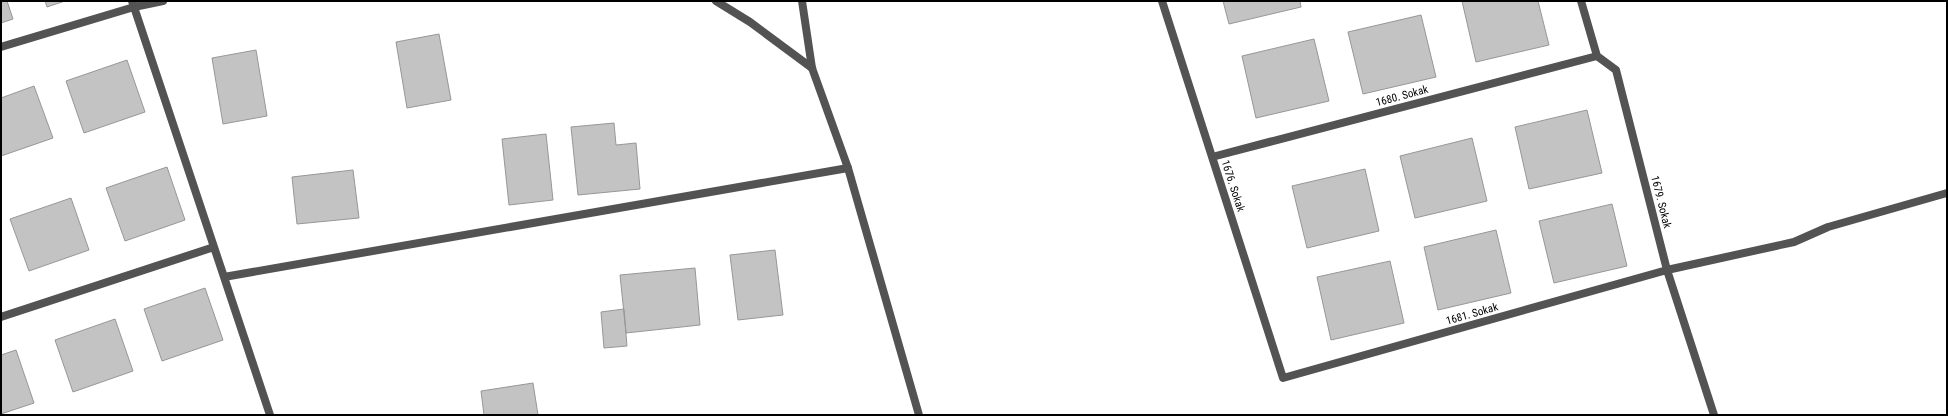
<svg xmlns="http://www.w3.org/2000/svg" width="1948" height="416" font-family="'Roboto Condensed',sans-serif">
	<rect width="100%" height="100%" fill="#fff"/>
	<path fill="#c3c3c3" stroke="#979797" d="M1,1H7L13,19L1,23Z
		M45,1H65L47,7Z
		M1223,1H1300L1301,7L1229,24Z
		M1462,1H1538L1549,45L1476,62Z
		M1421,15L1436,77L1363,94L1348,32Z
		M439,34L451,100L407,108L396,42Z
		M1314,39L1329,101L1256,118L1242,56Z
		M256,50L267,116L223,124L212,58Z
		M127,60L145,112L84,133L66,81Z
		M34,86L53,138L1,156V98Z
		M1587,110L1602,173L1529,189L1515,127Z
		M614,123L616,145L636,143L640,189L578,195L571,127Z
		M546,134L553,200L509,205L502,139Z
		M1472,138L1487,201L1415,218L1400,156Z
		M167,167L185,220L125,241L106,188Z
		M1365,169L1379,231L1307,248L1292,186Z
		M353,170L359,218L297,224L292,177Z
		M71,198L89,250L29,271L10,219Z
		M1612,204L1627,266L1554,283L1539,221Z
		M1496,230L1511,293L1438,310L1424,247Z
		M775,250L783,315L738,320L730,255Z
		M1390,261L1404,323L1331,340L1317,277Z
		M695,268L700,325L626,333L620,275Z
		M205,288L223,340L162,361L144,309Z
		M624,309L627,346L604,348L601,312Z
		M115,319L133,371L73,392L55,340Z
		M16,350L34,403L1,414V355Z
		M533,383L538,415H484L481,391Z"/>
	<g fill="none" stroke-linecap="round" stroke-linejoin="round">
		<path stroke="#535353" stroke-width="8" d="M132,1L270,415
			M716,1L750,22L812,68
			M1162,1L1283,378L1667,270L1794,242L1828,227L1947,193
			M1581,1L1597,56L1616,70L1667,270L1714,415
			M1,47L134,7L163,1
			M1212,157L1597,56
			M224,277L848,168
			M1,317L214,247"/>
		<path stroke="#535353" stroke-width="8" d="M802,1L812,68L848,168L919,415"/>
	</g>
	<g text-anchor="middle" dominant-baseline="central" stroke-width="3" stroke-linejoin="round" paint-order="stroke">
		<g font-size="11" fill="#000" stroke="#fff">
			<text transform="translate(1402 96) rotate(-15)">1680. Sokak</text>
			<text transform="translate(1233 186) rotate(72)">1676. Sokak</text>
			<text transform="translate(1661 202) rotate(76)">1679. Sokak</text>
			<text transform="translate(1472 314) rotate(-16)">1681. Sokak</text>
		</g>
	</g>
	<rect width="1948" height="416" fill="none" stroke="#000000" stroke-width="4"/>
</svg>
